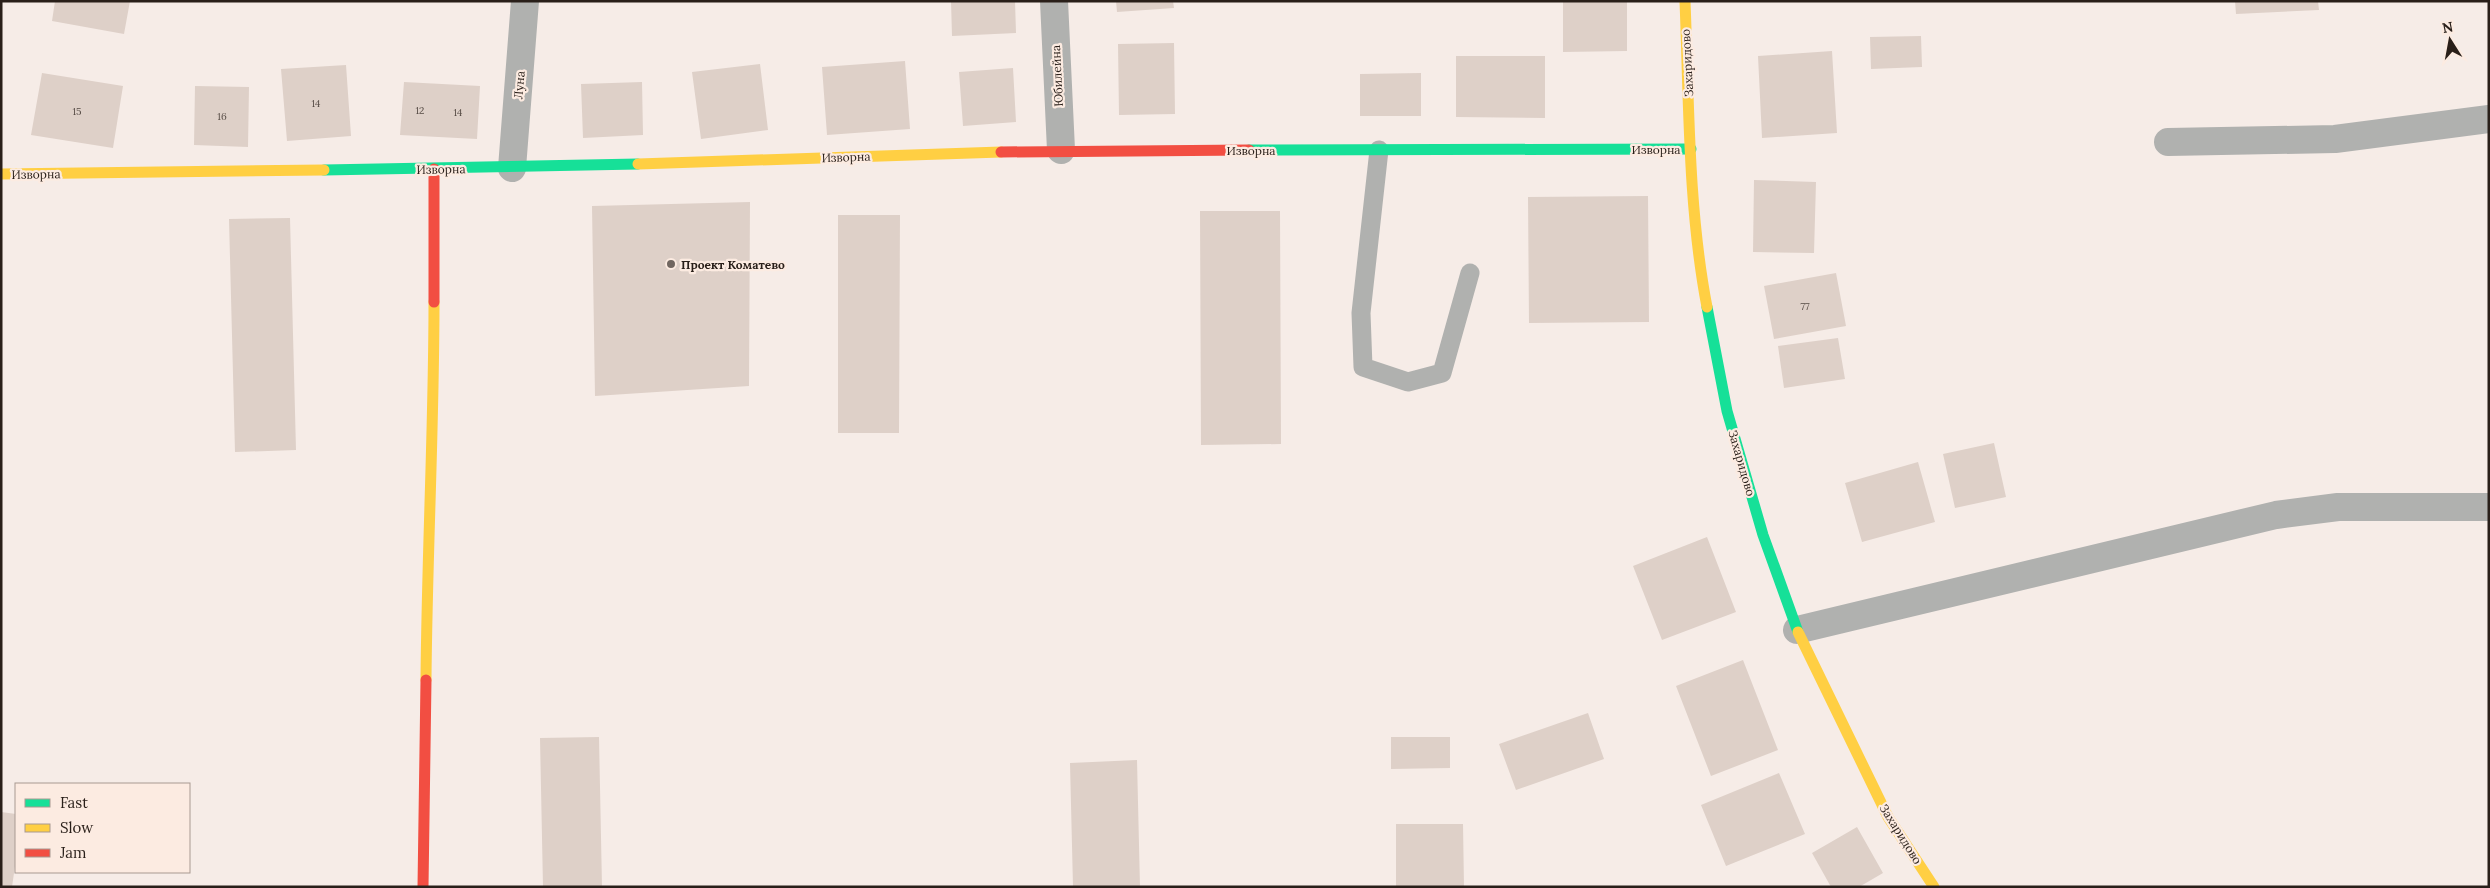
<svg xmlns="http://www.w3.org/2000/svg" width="2490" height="888" font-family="Lora,serif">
	<rect width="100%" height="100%" fill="#f6ece7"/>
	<path fill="#ded0c8" d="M55,1H130L124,34L52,21Z
		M951,1H1015L1016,33L952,36Z
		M1116,1H1173L1174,8L1117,12Z
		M1563,1H1627V51L1563,52Z
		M2235,1H2318L2319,10L2236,14Z
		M1921,36L1922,67L1871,69L1870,37Z
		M1174,43L1175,114L1119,115L1118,44Z
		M1832,51L1837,133L1762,138L1758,56Z
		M1456,56H1545V118L1456,117Z
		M905,61L910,129L827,135L822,67Z
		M760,64L768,130L701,139L692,72Z
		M346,65L351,136L287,141L281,69Z
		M1013,68L1016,122L963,126L959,72Z
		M42,73L123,86L113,148L31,135Z
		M1421,73V116H1360V74Z
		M404,82L480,86L477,139L400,135Z
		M642,82L643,135L583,138L581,84Z
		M195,86L249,87L248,147L194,145Z
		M1754,180L1816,182L1814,253L1753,252Z
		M1648,196L1649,322L1529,323L1528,197Z
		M750,202L749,386L595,396L592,206Z
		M1200,211H1280L1281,444L1201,445Z
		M838,215H900L899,433H838Z
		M290,218L296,450L235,452L229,219Z
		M1836,273L1846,326L1774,339L1764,286Z
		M1838,338L1845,379L1784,388L1778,346Z
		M1994,443L2006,497L1955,508L1943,454Z
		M1918,462L1935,522L1862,542L1845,483Z
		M1707,537L1736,612L1662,640L1633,566Z
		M1743,660L1778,750L1711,776L1676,686Z
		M1588,713L1604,759L1516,790L1499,744Z
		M599,737L602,887H543L540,738Z
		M1391,737H1450V768L1391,769Z
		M1137,760L1140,887H1073L1070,763Z
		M1779,773L1805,834L1726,866L1701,805Z
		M1,812L16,814V859L12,887H1Z
		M1396,824H1463L1464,887H1396Z
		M1857,827L1883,873L1859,887H1831L1812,853Z"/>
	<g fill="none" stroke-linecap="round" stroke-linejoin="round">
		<path stroke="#b0b1af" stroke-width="19" d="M1379,150L1361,313L1363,367L1408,382L1442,373L1470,273"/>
		<path stroke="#b0b1af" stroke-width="28" d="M1054,1L1061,150
			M2168,142L2335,139L2489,119
			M512,168L525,1
			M1797,630L2276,515L2338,507H2489"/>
		<path stroke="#16e098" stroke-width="11" d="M1249,150L1691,149
			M324,170L638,164
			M1707,307L1727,411L1763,535L1798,632"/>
		<path stroke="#ffcf43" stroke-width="11" d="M1685,1C1689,102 1688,208 1707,307
			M638,164L1001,152
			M1,174L324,170
			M1798,632L1888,817L1934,887
			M426,680C427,554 434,428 434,302"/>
		<path stroke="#f24e42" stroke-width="11" d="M1001,152L1249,150
			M434,169V302
			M423,887L426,680"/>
	</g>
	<circle fill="#716761" stroke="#fcebe1" stroke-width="2" cx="671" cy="264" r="5"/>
	<g text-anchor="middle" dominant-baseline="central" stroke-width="4.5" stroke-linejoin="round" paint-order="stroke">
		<g font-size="10" fill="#564b45">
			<text x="316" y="103">14</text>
			<text x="420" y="110">12</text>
			<text x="77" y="111">15</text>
			<text x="458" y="112">14</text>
			<text x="222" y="116">16</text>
			<text x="1805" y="306">77</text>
		</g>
		<g font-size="12" fill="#291f19" stroke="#fcebe1">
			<text transform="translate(1687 63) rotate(-93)">Захаридово</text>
			<text transform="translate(1057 76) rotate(-93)">Юбилейна</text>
			<text transform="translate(519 85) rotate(-85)">Луна</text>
			<text x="1656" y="149">Изворна</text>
			<text x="1251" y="150">Изворна</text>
			<text transform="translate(846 157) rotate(-2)">Изворна</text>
			<text transform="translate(441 169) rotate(-1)">Изворна</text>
			<text transform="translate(36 174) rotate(-1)">Изворна</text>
			<text transform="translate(1742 463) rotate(74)">Захаридово</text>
			<text transform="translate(1901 834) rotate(58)">Захаридово</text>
		</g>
		<g font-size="12" font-weight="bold" fill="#291f19" stroke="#fcebe1" text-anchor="start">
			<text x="681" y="264">Проект Коматево</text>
		</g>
	</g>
	<rect width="2490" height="888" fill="none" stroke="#291f19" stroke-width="5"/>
	<rect x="15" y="783" width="175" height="90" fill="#fcebe1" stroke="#a89991"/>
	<rect x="25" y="799" width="25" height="8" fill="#16e098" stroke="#a89991"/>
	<text x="60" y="808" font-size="15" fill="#291f19">Fast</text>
	<rect x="25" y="824" width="25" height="8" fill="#ffcf43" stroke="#a89991"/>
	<text x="60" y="833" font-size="15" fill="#291f19">Slow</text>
	<rect x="25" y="849" width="25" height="8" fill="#f24e42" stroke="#a89991"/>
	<text x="60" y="858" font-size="15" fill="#291f19">Jam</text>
	<g transform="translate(2450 40) rotate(349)" stroke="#fcebe1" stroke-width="4" paint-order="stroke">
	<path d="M0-4L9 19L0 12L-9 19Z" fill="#291f19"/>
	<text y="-8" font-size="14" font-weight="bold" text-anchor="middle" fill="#291f19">N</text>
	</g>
</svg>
